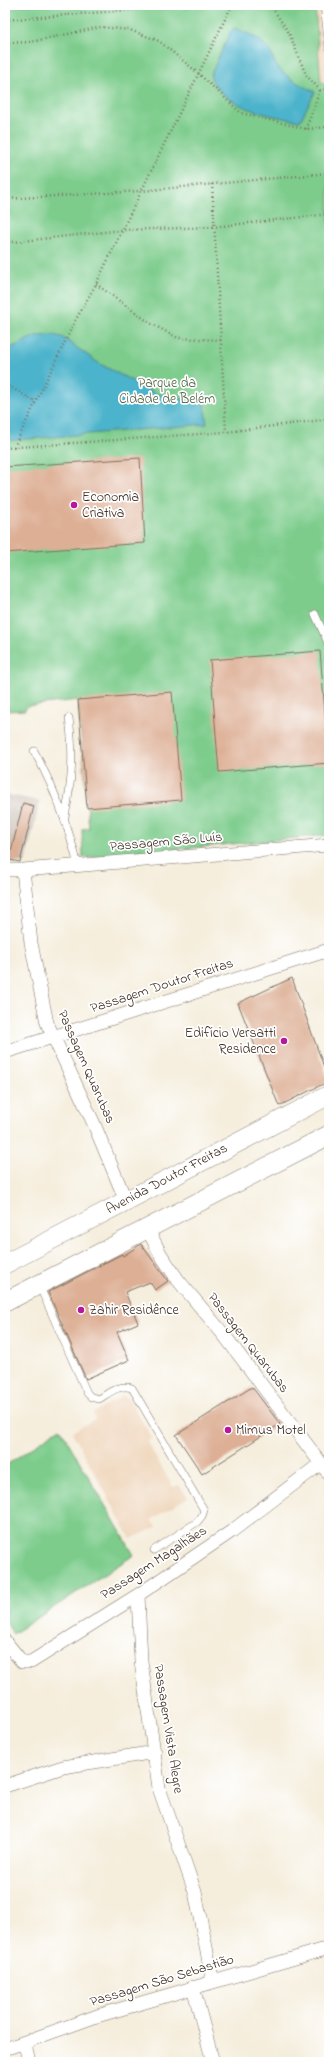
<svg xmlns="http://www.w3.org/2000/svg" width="334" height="2067" font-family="'Indie Flower',sans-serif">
	<rect width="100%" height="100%" fill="#fff"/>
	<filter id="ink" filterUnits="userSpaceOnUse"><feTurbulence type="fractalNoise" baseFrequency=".025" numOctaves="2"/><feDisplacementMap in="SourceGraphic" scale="8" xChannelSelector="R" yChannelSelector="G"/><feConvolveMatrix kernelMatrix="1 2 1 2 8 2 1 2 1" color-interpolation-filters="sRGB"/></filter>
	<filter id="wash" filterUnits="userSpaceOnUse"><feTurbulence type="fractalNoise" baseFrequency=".012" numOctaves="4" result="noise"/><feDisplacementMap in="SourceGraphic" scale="16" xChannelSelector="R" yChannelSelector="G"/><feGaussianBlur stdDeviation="0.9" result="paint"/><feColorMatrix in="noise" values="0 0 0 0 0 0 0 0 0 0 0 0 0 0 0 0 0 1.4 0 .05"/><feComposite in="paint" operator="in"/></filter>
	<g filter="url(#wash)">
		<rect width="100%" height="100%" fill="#f5eedd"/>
		<path fill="#efd6bb" d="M315,5H329V82L321,83Z
			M123,1395L128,1398L152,1438L147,1442L173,1487L179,1485L188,1497L151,1520L157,1527L131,1539L72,1432L95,1419L93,1413Z"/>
		<path fill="#cdc2b9" d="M5,794L40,801L25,863H5Z"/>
		<path fill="#7dcc8c" stroke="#5c7b55" d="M5,5H315L321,83L329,82V835L83,858L82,829L89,828L78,700L27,706L25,710L5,711Z
			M60,1428L134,1555L13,1634L5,1620V1466Z"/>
		<path fill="#4cb3cb" stroke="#446e74" d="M234,28C248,33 262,39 270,51C272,55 273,59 275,63C284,77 301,85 315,92L300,121C270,116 223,108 210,76L231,31Z
			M53,335L62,337L100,364L157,394L204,403L207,424L5,441V351L35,336Z"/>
		<g id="blocks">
			<path fill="#ddaf94" d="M140,458L145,543L5,553V467Z
				M320,651L329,763L219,772L210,660Z
				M172,692L181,800L87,808L78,700Z
				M23,803L34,806L20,862L9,860Z
				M292,978L329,1081L279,1106L238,1003Z
				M141,1244L168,1281L155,1290L150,1282L125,1292L138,1323L117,1332L129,1360L86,1379L48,1292L122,1254L123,1256Z
				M252,1387L280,1424L202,1474L176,1435Z"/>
		</g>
	</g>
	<g filter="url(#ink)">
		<use href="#blocks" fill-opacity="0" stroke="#7c6f61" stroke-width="1"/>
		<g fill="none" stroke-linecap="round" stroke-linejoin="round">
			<g stroke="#7c6f61" stroke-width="8">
				<path id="service" d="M324,5L329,47
					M315,614L329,645
					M34,751C55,789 67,823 78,865
					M65,817C72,780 74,756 69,718
					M39,1285L87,1393L91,1397L99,1399C109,1393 119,1384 132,1388L204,1510L202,1516L197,1522L154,1550"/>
			</g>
			<g stroke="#7c6f61" stroke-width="14">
				<path id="minor" d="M5,870H23L329,845
					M23,870L31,943L47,1023L94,1124L126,1201
					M5,1052L329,950
					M147,1228L161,1255L178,1280L224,1335L329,1474
					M138,1595L141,1661L159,1788L195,1892L213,1982
					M5,1641L22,1662H31L138,1595L232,1531L320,1464
					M5,1786L63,1767L155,1752
					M193,1987L213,2062
					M25,2044L29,2062
					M5,2049L97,2016L329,1948"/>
			</g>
			<g stroke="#7c6f61" stroke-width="20">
				<path id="secondary" d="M5,1264L329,1095
					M5,1302L329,1135"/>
			</g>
			<path stroke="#7c6f61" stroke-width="2.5" stroke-dasharray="1 3" stroke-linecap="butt" d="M261,5L271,6L289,33L306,75L320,90L329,89
				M5,20L190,5
				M5,43L30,42L101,27L130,30L159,41L198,73L241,113L306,129L329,127
				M306,129L320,90
				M212,184L226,432
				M5,199L141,191L329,173
				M5,243L122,230L213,227L329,214
				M96,284L150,323L178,338L221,340
				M5,384L36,402
				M14,447L75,321L96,284L232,5
				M5,448L226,432L329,419"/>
			<use href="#service" stroke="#fff" stroke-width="7"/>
			<use href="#minor" stroke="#fff" stroke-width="13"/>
			<use href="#secondary" stroke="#fff" stroke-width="19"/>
		</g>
	</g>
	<g fill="#b5179e" stroke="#fff" stroke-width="1.5">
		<circle cx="74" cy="505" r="4"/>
		<circle cx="284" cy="1041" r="4"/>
		<circle cx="81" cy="1310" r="4"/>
		<circle cx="228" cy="1430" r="4"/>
	</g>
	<g text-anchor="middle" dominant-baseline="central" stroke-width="3.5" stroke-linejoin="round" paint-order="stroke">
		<g font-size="14" fill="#526344" stroke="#fff">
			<text x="167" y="383">Parque da<tspan x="167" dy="16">Cidade de Belém</tspan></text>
		</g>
		<g font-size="14" fill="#3b2a1e" stroke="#fff" text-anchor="start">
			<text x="82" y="497">Economia<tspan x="82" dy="16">Criativa</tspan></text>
			<text x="276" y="1033" text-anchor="end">Edifício Versatti<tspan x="276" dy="16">Residence</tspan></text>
			<text x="89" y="1310">Zahir Residênce</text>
			<text x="236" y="1430">Mimus Motel</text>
		</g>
		<g font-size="14" fill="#3b2a1e" stroke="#fff">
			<text transform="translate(166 842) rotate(-5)">Passagem São Luís</text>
			<text transform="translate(162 986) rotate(-18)">Passagem Doutor Freitas</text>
			<text transform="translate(86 1067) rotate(66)">Passagem Quarubas</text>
			<text transform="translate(167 1179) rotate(-28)">Avenida Doutor Freitas</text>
			<text transform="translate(248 1343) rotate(52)">Passagem Quarubas</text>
			<text transform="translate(154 1563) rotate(-33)">Passagem Magalhães</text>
			<text transform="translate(168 1729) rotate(81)">Passagem Vista Alegre</text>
			<text transform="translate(162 1981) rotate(-17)">Passagem São Sebastião</text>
		</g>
	</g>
	<rect width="334" height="2067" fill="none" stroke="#fff" stroke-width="20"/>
</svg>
